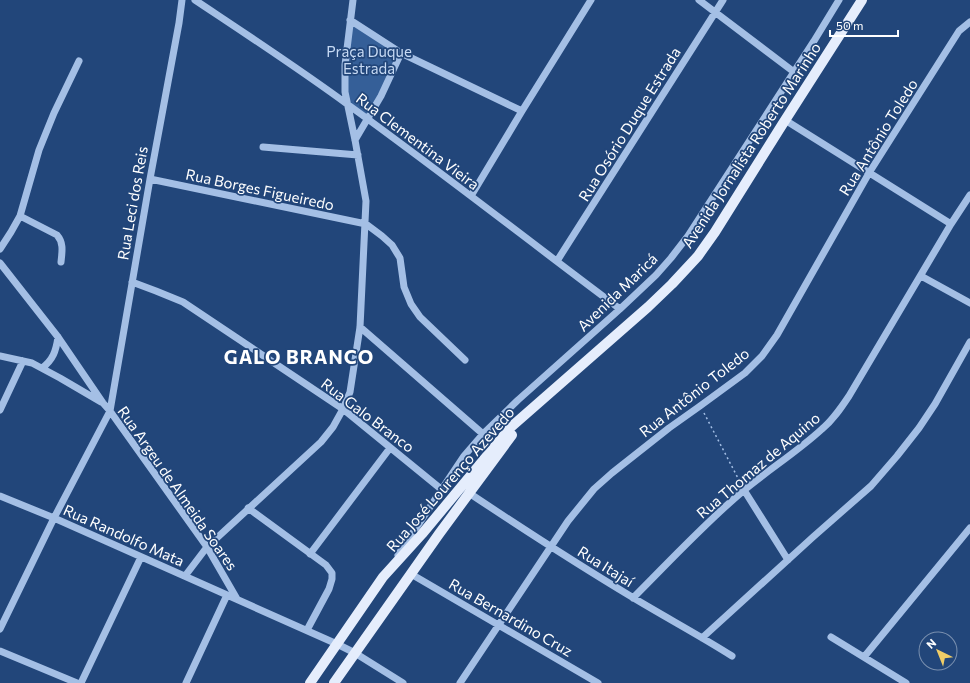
<svg xmlns="http://www.w3.org/2000/svg" width="970" height="683" font-family="Commissioner,sans-serif">
	<rect width="100%" height="100%" fill="#22467a"/>
	<path fill="#355f98" d="M350,20L399,52L368,119L347,104L346,95Z"/>
	<g fill="none" stroke-linecap="round" stroke-linejoin="round">
		<path stroke="#a4bfe5" stroke-width="1.5" stroke-dasharray="2 3" stroke-linecap="butt" d="M704,413L740,482"/>
		<path stroke="#a4bfe5" stroke-width="7" d="M195,0C246,34 298,68 347,104C440,171 529,241 620,309
			M699,0L794,72
			M350,20L401,53L522,111
			M785,120L951,224
			M355,140L381,96L401,53
			M263,147L358,155
			M150,179L366,224L382,236L392,245L400,258L404,287L411,304L420,317L465,360
			M471,196L522,111L591,0
			M20,216L57,235C64,243 62,252 61,262
			M0,249L11,232L20,216L39,150L54,113L79,61
			M557,261L723,0
			M0,263L58,337L103,403L110,411L207,547L237,599
			M921,276L970,303
			M132,282L156,291L183,302L343,409L441,489
			M360,327L483,434
			M0,356L32,363L60,378L101,402
			M42,368C53,360 56,351 58,337
			M0,410L23,361
			M744,490L788,560
			M469,493C523,529 577,564 632,597C665,617 699,635 732,656
			M0,496L54,518L337,644L355,653L403,683
			M248,508L326,565L332,573V579L329,589L307,630
			M310,554L390,448
			M398,555L464,456L483,434L518,400L620,309L656,275L671,258L688,236L814,41L839,0
			M411,574L598,683
			M185,576L207,547L321,442L333,427L343,409L350,392L360,327L366,201L355,140L345,92V65L353,0
			M633,598C669,562 704,524 743,491C768,470 797,452 822,429C833,420 841,408 849,396L951,224L970,195
			M0,629L54,518L110,411L150,179L179,23L182,0
			M831,637L906,683
			M702,638L813,537L871,486L897,456L919,428L935,404L970,342
			M0,651L77,683
			M864,657L970,528
			M81,683L141,557
			M186,683L227,595
			M460,683L568,521L594,489L612,473L669,428L700,406L745,373L762,356L777,335L869,173L959,31L970,22"/>
		<path stroke="#e5edfc" stroke-width="10" d="M310,683L383,577L422,534L511,427L648,307L672,284L698,256L715,232L782,125L862,0
			M334,683L439,534L512,435"/>
	</g>
	<g text-anchor="middle" dominant-baseline="central" stroke-width="3.5" stroke-linejoin="round" paint-order="stroke">
		<g font-size="15" fill="#c7daf4" stroke="#22467a">
			<text x="369" y="51">Praça Duque<tspan x="369" dy="17">Estrada</tspan></text>
		</g>
		<g font-size="15" fill="#fff" stroke="#22467a">
			<text transform="translate(629 124) rotate(-58)">Rua Osório Duque Estrada</text>
			<text transform="translate(878 137) rotate(-58)">Rua Antônio Toledo</text>
			<text transform="translate(418 141) rotate(37)">Rua Clementina Vieira</text>
			<text transform="translate(751 145) rotate(-57)">Avenida Jornalista Roberto Marinho</text>
			<text transform="translate(260 189) rotate(12)">Rua Borges Figueiredo</text>
			<text transform="translate(132 203) rotate(-80)">Rua Leci dos Reis</text>
			<text transform="translate(617 292) rotate(-44)">Avenida Maricá</text>
			<text transform="translate(694 392) rotate(-38)">Rua Antônio Toledo</text>
			<text transform="translate(368 415) rotate(37)">Rua Galo Branco</text>
			<text transform="translate(758 465) rotate(-40)">Rua Thomaz de Aquino</text>
			<text transform="translate(450 479) rotate(-49)">Rua José Lourenço Azevedo</text>
			<text transform="translate(178 488) rotate(55)">Rua Argeu de Almeida Soares</text>
			<text transform="translate(124 535) rotate(24)">Rua Randolfo Mata</text>
			<text transform="translate(606 566) rotate(32)">Rua Itajaí</text>
			<text transform="translate(511 617) rotate(30)">Rua Bernardino Cruz</text>
		</g>
		<g font-size="19" font-weight="bold" letter-spacing="1" fill="#fff" stroke="#22467a">
			<text x="299" y="356">GALO BRANCO</text>
		</g>
	</g>
	<g transform="translate(938 651) rotate(317)"><circle r="19" fill="#22467a" stroke="#7a90af"/>
	<path d="M0-3L7 15L0 10L-7 15Z" fill="#f0cd67"/>
	<text y="-6" font-size="11" font-weight="bold" text-anchor="middle" fill="#ffffff">N</text>
	</g>
	<path d="M830 30v6h68v-6" fill="none" stroke="#ffffff" stroke-width="2"/>
	<text x="836" y="30" font-size="12" fill="#ffffff" stroke="#22467a" stroke-width="3" paint-order="stroke">50 m</text>
</svg>
